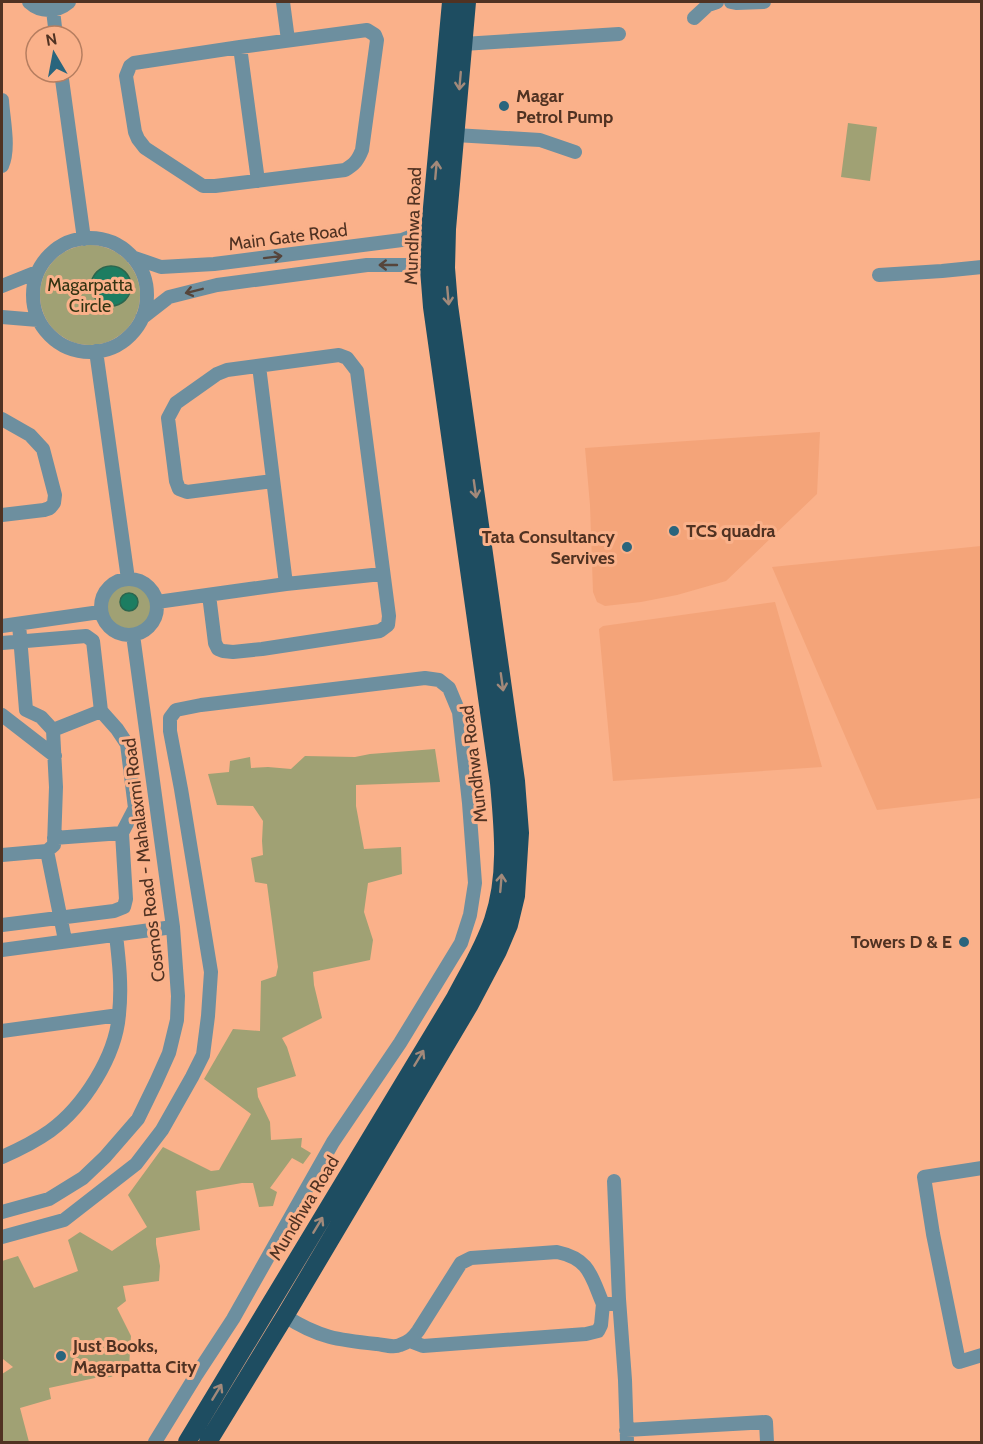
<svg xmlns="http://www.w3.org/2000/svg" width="983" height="1444" font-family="Cabin,sans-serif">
	<rect width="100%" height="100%" fill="#fab18a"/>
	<path fill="#f4a479" d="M820,432L817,494L726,581L677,595L641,602L605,606L597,602L593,592L590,505L585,448Z
		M981,546V798L877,810L772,567Z
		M775,602L822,767L613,781L599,629L603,626Z"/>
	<path fill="#a0a174" d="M848,123L877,127L870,181L841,177Z
		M40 295a50 50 0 1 1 100 0a50 50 0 1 1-100 0Z
		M106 607a23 23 0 1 1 46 0a23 23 0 1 1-46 0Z
		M435,749L440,782L356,785V806L364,849L401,847L402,874L368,883L364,912L373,940L370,960L313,972L314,985L322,1018L282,1038L287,1047L296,1076L257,1088L258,1097L270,1122L271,1140L302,1138L301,1147L311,1153L303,1164L292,1158L270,1188L277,1192L273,1206L259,1207L253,1183H242L196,1191L200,1230L156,1238V1244L160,1266L159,1281L123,1286L126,1301L117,1308L131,1336L129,1367L111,1377L95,1378L49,1388L51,1399L20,1408L29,1442H2V1374L13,1367L3,1359L2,1351V1261L18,1256L34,1288L78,1271L68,1240L80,1232L112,1251L147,1227L128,1195L163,1147L211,1171L219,1170L251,1114L204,1079L233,1029L260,1031L261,981L276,976L278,967L267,884L255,882L251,858L263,855L262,841L263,821L253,806L217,805L208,774L229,772L230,761L250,757L251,768L268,767L291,769L305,756L355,757L370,754Z"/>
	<path fill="#1c7d61" stroke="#2c664e" stroke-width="1.5" d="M91 286a20 20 0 1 1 40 0a20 20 0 1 1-40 0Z
		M120 602a9 9 0 1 1 18 0a9 9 0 1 1-18 0Z"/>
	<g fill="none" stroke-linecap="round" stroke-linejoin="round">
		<path stroke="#6d8f9f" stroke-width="14" d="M29,2C41,13 57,12 69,2
			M283,2L288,40
			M731,2L736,3L764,2
			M53,10L56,36
			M694,18L708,5L717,2
			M367,30L375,35L377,40L362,150C358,160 355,164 345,170L215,186H203L145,148L138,139L135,132L126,76L130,66L134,63L240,47Z
			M463,44L619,34
			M240,47L258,181
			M61,72L84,239
			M2,100C3,119 10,148 2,166
			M455,135L540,140L575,152
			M33 295a57 57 0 1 1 114 0a57 57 0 1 1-114 0Z
			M132,257L161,267L214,264L402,240L430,229H437
			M879,275L942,271L982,267
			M2,286L37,272
			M2,317L38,320
			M142,318L169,297L217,285L367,265H406L429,269L438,268
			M96,351L128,579
			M259,366L286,584
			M2,419L30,435L43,449L55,495L54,503L50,508L44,510L2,515
			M101 607a28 28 0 1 1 56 0a28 28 0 1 1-56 0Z
			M209,595L215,643L218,649L223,651L233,652L262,649L380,631L388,625L389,616L357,371L347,358L339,355L227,370L217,374L176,403L168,418L176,481L179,489L187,492L273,481
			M157,602L286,584L382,574
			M19,624L26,710L41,717L53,730L101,711L117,729L127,744L135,808L122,833
			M2,626L100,612
			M2,643L86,636L93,641L101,711
			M2,715L55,756
			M47,851L65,940
			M2,855L47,851L54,845L56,787L53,730
			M2,925L114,911L124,907L126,899L122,833L54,838
			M2,950L173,927
			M2,1031L119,1015
			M2,1157C18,1150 36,1141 50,1131C84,1106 116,1056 119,1014C122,987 119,961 116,935
			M982,1168L924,1177L933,1234L959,1362L982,1355
			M614,1181L619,1299L625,1380L627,1442
			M2,1212L49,1199L83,1178L105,1157L138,1119L156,1082L169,1053L177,1020L178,996L173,927L133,635
			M2,1237L64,1220L136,1164L162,1130L192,1077L203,1055L208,1016L211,972L181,789L170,731V718L176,710L201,705L425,678L439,680L449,688L459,712L469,803L475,883L470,915L461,943L400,1043L333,1142L233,1319L195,1377L155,1442
			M285,1316C319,1338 339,1340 377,1344C385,1345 394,1348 400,1345C409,1342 413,1338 418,1331L461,1263L471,1258L557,1252C590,1259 591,1276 603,1304
			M410,1341L423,1346L586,1334L598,1331L601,1325L603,1304H611
			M626,1430L766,1422L767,1442"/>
		<path stroke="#1e4d61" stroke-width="18" d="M187,1442L455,998C468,973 484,947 493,920C508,876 503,828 499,783L432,307L429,269L430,229L451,2
			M208,1442L285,1316L469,1006L498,951L509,925L516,896L520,833L516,781L449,305L446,268L447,229L467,2"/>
	</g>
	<defs><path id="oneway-shaft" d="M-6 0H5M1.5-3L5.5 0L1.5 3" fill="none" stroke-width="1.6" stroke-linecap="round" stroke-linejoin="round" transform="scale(1.5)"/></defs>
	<g stroke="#a2897a">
		<use href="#oneway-shaft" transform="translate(460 81) rotate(95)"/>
		<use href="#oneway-shaft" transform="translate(436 170) rotate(-85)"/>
		<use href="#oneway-shaft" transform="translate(448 296) rotate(85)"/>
		<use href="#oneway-shaft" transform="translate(475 489) rotate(82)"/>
		<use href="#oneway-shaft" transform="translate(502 682) rotate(82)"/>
		<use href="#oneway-shaft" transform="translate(501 883) rotate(-85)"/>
		<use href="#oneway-shaft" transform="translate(419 1058) rotate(-59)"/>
		<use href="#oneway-shaft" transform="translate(318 1225) rotate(-59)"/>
		<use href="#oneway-shaft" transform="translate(217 1392) rotate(-59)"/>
	</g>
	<g stroke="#56453b">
		<use href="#oneway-shaft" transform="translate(273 257) rotate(-7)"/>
		<use href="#oneway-shaft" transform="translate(388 265) rotate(180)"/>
		<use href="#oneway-shaft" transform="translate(194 291) rotate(166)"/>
	</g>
	<g fill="#2a657d" stroke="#fab18a" stroke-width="2">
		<circle cx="504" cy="106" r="6"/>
		<circle cx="674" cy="531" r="6"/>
		<circle cx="627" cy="547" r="6"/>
		<circle cx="964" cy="942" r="6"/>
		<circle cx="61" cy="1356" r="6"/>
	</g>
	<g text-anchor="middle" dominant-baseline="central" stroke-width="6" stroke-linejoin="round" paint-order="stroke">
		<g font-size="18" font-weight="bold" fill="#503222" stroke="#fab18a" text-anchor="start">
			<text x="516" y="96">Magar<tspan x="516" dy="21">Petrol Pump</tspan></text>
			<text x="686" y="531">TCS quadra</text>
			<text x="615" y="537" text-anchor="end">Tata Consultancy<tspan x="615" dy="21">Servives</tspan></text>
			<text x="952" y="942" text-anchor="end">Towers D &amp; E</text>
			<text x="73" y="1346">Just Books,<tspan x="73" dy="21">Magarpatta City</tspan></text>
		</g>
		<g font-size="18" fill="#503222" stroke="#fab18a">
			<text transform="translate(413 226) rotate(-88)">Mundhwa Road</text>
			<text transform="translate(288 237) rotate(-7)">Main Gate Road</text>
			<text transform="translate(474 764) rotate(-97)">Mundhwa Road</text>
			<text transform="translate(144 860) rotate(-97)">Cosmos Road - Mahalaxmi Road</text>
			<text transform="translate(304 1208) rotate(-59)">Mundhwa Road</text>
		</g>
		<g font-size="18" fill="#333312" stroke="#fab18a">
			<text x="90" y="285">Magarpatta<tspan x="90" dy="21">Circle</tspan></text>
		</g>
	</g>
	<rect width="983" height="1444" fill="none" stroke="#503222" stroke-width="6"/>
	<g transform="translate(54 54) rotate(350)"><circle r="28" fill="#fab18a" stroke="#b67e60" stroke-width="1.5"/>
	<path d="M0-4.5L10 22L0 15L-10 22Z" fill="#2a657d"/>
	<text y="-9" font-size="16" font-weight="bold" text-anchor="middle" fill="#503222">N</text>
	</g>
</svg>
